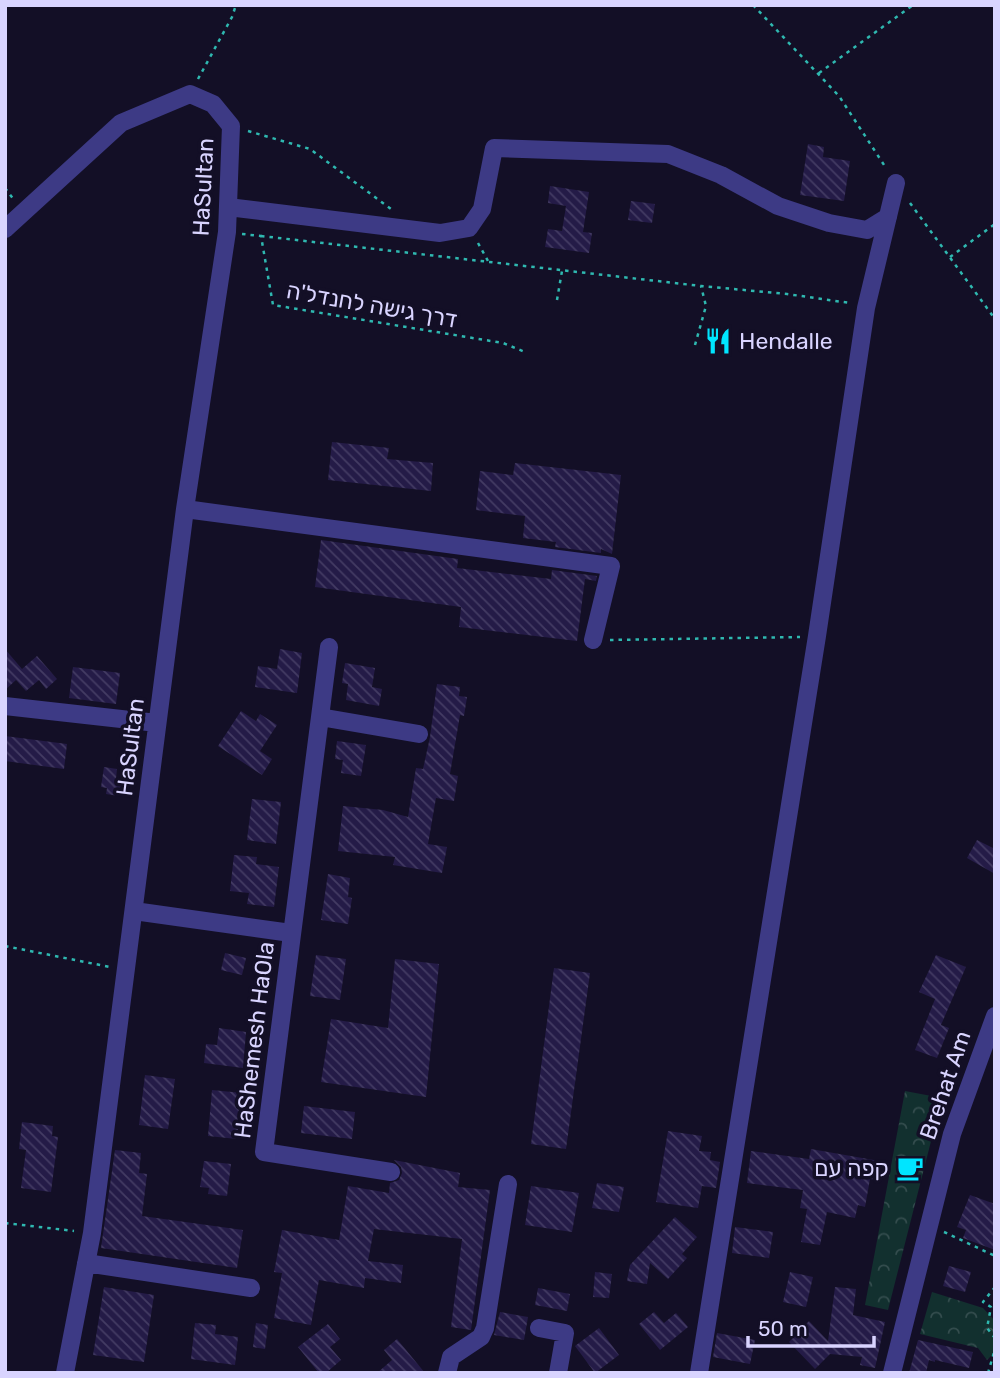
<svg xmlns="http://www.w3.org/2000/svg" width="1000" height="1378" font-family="Rubik,Heebo,sans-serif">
	<defs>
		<pattern id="forest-crowns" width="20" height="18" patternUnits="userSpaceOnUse" patternTransform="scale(1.75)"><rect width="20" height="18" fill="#12302f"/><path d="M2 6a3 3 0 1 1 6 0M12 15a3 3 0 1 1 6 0" fill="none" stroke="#344d4e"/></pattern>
		<pattern id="building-back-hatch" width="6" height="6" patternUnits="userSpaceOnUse" patternTransform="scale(1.75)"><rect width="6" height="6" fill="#241b47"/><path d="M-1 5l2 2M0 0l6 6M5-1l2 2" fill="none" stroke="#433b63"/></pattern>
	</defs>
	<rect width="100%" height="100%" fill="#130f26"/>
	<path fill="url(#forest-crowns)" d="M905,1091L942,1098L888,1310L865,1305Z
		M932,1292L983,1308L995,1321V1352L987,1360L978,1348L920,1334Z"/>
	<path fill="url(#building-back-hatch)" d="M808,144L824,147L823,157L850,161L844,201L800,195Z
		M550,186L589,192L583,232L592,233L589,253L545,247L548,229L562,231L566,206L548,203Z
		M631,201L655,204L652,223L628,220Z
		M332,442L389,448L387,459L433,463L431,491L328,480Z
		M515,463L621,475L612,554L601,549V553L555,547L556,542L523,538L525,516L476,510L480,471L513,475Z
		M321,540L458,559L457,568L551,579L552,570L597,576L596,581L585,579L577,641L459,627L461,607L315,587Z
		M5,649L22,669L37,656L57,679L46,689L39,680L26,691L16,680L5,690Z
		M280,649L302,653L297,693L255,687L258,666L277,669Z
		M345,663L375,668L372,687L382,689L379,706L346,700L348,684L342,683Z
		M73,667L120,673L116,704L69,698Z
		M437,684L460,687L459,696L467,697L464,716L460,715L450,774L458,776L454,801L436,798L428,844L447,847L442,873L393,865L395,857L338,851L343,806L383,810L408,817L416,768L423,769L430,737Z
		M241,711L256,721L260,714L277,725L260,751L272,759L262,775L218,746Z
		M5,736L67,744L64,769L5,761Z
		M337,741L366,745L361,776L341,773L343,760L335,759Z
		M104,767L117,769L116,779L122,780L119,796L106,794L107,788L101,787Z
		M252,799L281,802L276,844L247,840Z
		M977,840L995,849V874L967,858Z
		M234,855L257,857L256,864L279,867L274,907L247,904L249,893L230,891Z
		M328,874L350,878L348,897L352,898L348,924L321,920Z
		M225,953L246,958L242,975L221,970Z
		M316,955L346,959L340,1000L310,996Z
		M936,955L966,967L941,1025L949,1028L937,1058L915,1050L935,999L919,992Z
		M395,959L439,964L426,1097L321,1082L331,1019L388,1028Z
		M554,968L590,973L566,1149L531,1144Z
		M219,1028L246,1032L243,1068L204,1063L206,1044L217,1045Z
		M145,1075L175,1079L168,1129L139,1125Z
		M212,1090L242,1093L237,1139L208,1136Z
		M304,1106L355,1112L352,1139L301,1133Z
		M22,1122L53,1126L52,1136L58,1137L51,1192L21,1188L26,1150L19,1149Z
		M668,1131L702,1136L699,1151L711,1152L710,1160L720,1162L716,1188L702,1186L698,1208L656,1202Z
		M811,1149L885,1162L881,1181L870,1179L865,1207L858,1205L855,1218L827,1212L820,1245L801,1242L807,1209L800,1208L803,1190L747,1183L751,1151L809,1159Z
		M115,1150L141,1153L139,1173L147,1174L142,1216L243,1230L237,1268L101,1248Z
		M394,1160L460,1173L458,1187L490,1190L471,1330L451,1327L462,1239L374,1229L368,1261L403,1265L401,1283L365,1278L364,1288L319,1280L311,1325L274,1318L282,1273L274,1272L282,1230L339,1240L348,1186L389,1193L390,1183L399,1180L402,1173L401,1167Z
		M204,1161L231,1164L227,1196L208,1194L209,1188L200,1187Z
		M597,1183L624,1187L619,1212L592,1208Z
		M531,1186L579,1193L572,1232L525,1225Z
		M970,1195L995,1204V1250L963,1238L966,1230L957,1227Z
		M675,1217L697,1237L682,1254L687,1258L668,1279L650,1263L647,1284L627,1281L630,1265Z
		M735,1227L773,1232L769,1258L732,1253Z
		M949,1266L971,1272L965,1292L943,1286Z
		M595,1272L612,1274L609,1298L593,1297Z
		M790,1272L813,1277L806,1307L783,1302Z
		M104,1287L154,1295L144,1362L93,1355Z
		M835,1287L856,1289L853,1315L885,1322L875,1368L860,1365L862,1357L830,1354L815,1369L789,1342L809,1321L828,1341Z
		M538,1288L570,1294L567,1311L535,1305Z
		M500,1312L528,1317L524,1340L494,1335Z
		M654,1312L664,1323L676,1313L688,1327L660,1350L639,1324Z
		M195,1323L216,1325L215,1334L238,1337L235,1365L191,1359Z
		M256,1323L268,1325L265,1349L253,1347Z
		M328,1324L340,1339L330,1347L341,1360L326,1373H319L298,1347Z
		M599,1328L619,1355L595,1373L575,1346Z
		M717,1333L755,1340L750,1364L713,1357Z
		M397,1339L425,1373H377L392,1360L384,1350Z
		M918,1340L973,1352L969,1368L935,1360V1362L929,1360L926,1373H909Z"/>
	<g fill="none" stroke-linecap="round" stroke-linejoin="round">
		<path stroke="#2fb8b0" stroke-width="2.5" stroke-dasharray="3.5 5" stroke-linecap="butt" d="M753,5L839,96L886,168
			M819,73L913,5
			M198,79L232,17L236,5
			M248,131L310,149L391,209
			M5,188L14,200
			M910,203L995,319
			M242,234L261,236L273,305L503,343L525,352
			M261,236L701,286L787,294L850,303
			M478,243L488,261
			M950,257L995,224
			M557,300L562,271
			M695,345L706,306L701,286
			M610,640L800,637
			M5,946L110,967
			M5,1223L74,1231
			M944,1232L995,1256
			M995,1287L983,1302L991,1307L987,1328L995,1338
			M988,1373L995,1349"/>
		<path stroke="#3d3a85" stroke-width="18" d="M228,207L440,233L469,228L482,209L494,148L668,154L721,175L778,206L829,223L867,230L888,217
			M5,229L121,123L190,94L213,104L231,126L227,232L185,509L92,1233L65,1373
			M185,509L611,566L593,640
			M329,647L264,1152L391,1172
			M5,706L157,723
			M320,717L419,734
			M134,911L291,933
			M86,1263L251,1288
			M539,1328L565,1333L558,1373
			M447,1373L451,1357L481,1337L485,1328L508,1184
			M699,1373L817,636L866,308L896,183
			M892,1373L952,1134L995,1016"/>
	</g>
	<defs>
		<g id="restaurant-bare" transform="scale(2.1)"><path d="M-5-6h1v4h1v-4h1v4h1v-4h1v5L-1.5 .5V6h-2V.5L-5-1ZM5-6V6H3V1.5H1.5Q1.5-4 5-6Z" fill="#00e5ff" stroke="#130f26" stroke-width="2.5" paint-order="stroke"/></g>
		<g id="cafe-bare" transform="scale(2.1)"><path d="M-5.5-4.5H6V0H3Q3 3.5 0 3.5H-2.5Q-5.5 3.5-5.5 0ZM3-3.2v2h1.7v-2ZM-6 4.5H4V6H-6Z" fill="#00e5ff" stroke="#130f26" stroke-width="2.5" paint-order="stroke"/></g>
	</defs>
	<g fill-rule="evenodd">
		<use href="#restaurant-bare" x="718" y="341"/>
		<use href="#cafe-bare" x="910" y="1168"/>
	</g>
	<g text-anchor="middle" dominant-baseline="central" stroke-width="7" stroke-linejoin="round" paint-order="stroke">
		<g font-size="23" fill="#d9d4ff" stroke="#130f26">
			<text transform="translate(203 187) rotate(-87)">HaSultan</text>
			<text transform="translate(372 305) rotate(10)">דרך גישה לחנדל'ה</text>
			<text transform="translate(130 747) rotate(-83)">HaSultan</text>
			<text transform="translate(254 1040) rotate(-83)">HaShemesh HaOla</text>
			<text transform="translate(945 1085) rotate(-71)">Brehat Am</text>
		</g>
		<g font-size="23" fill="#d9d4ff" stroke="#130f26" text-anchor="start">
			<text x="739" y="341">Hendalle</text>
			<text x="889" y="1168" text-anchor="end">קפה עם</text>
		</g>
	</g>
	<rect width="1000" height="1378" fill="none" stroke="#d9d4ff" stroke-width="14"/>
	<path d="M748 1336v10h126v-10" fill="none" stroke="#d9d4ff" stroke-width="3.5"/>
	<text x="758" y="1336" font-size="21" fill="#d9d4ff" stroke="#130f26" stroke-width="5" paint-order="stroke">50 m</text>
</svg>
